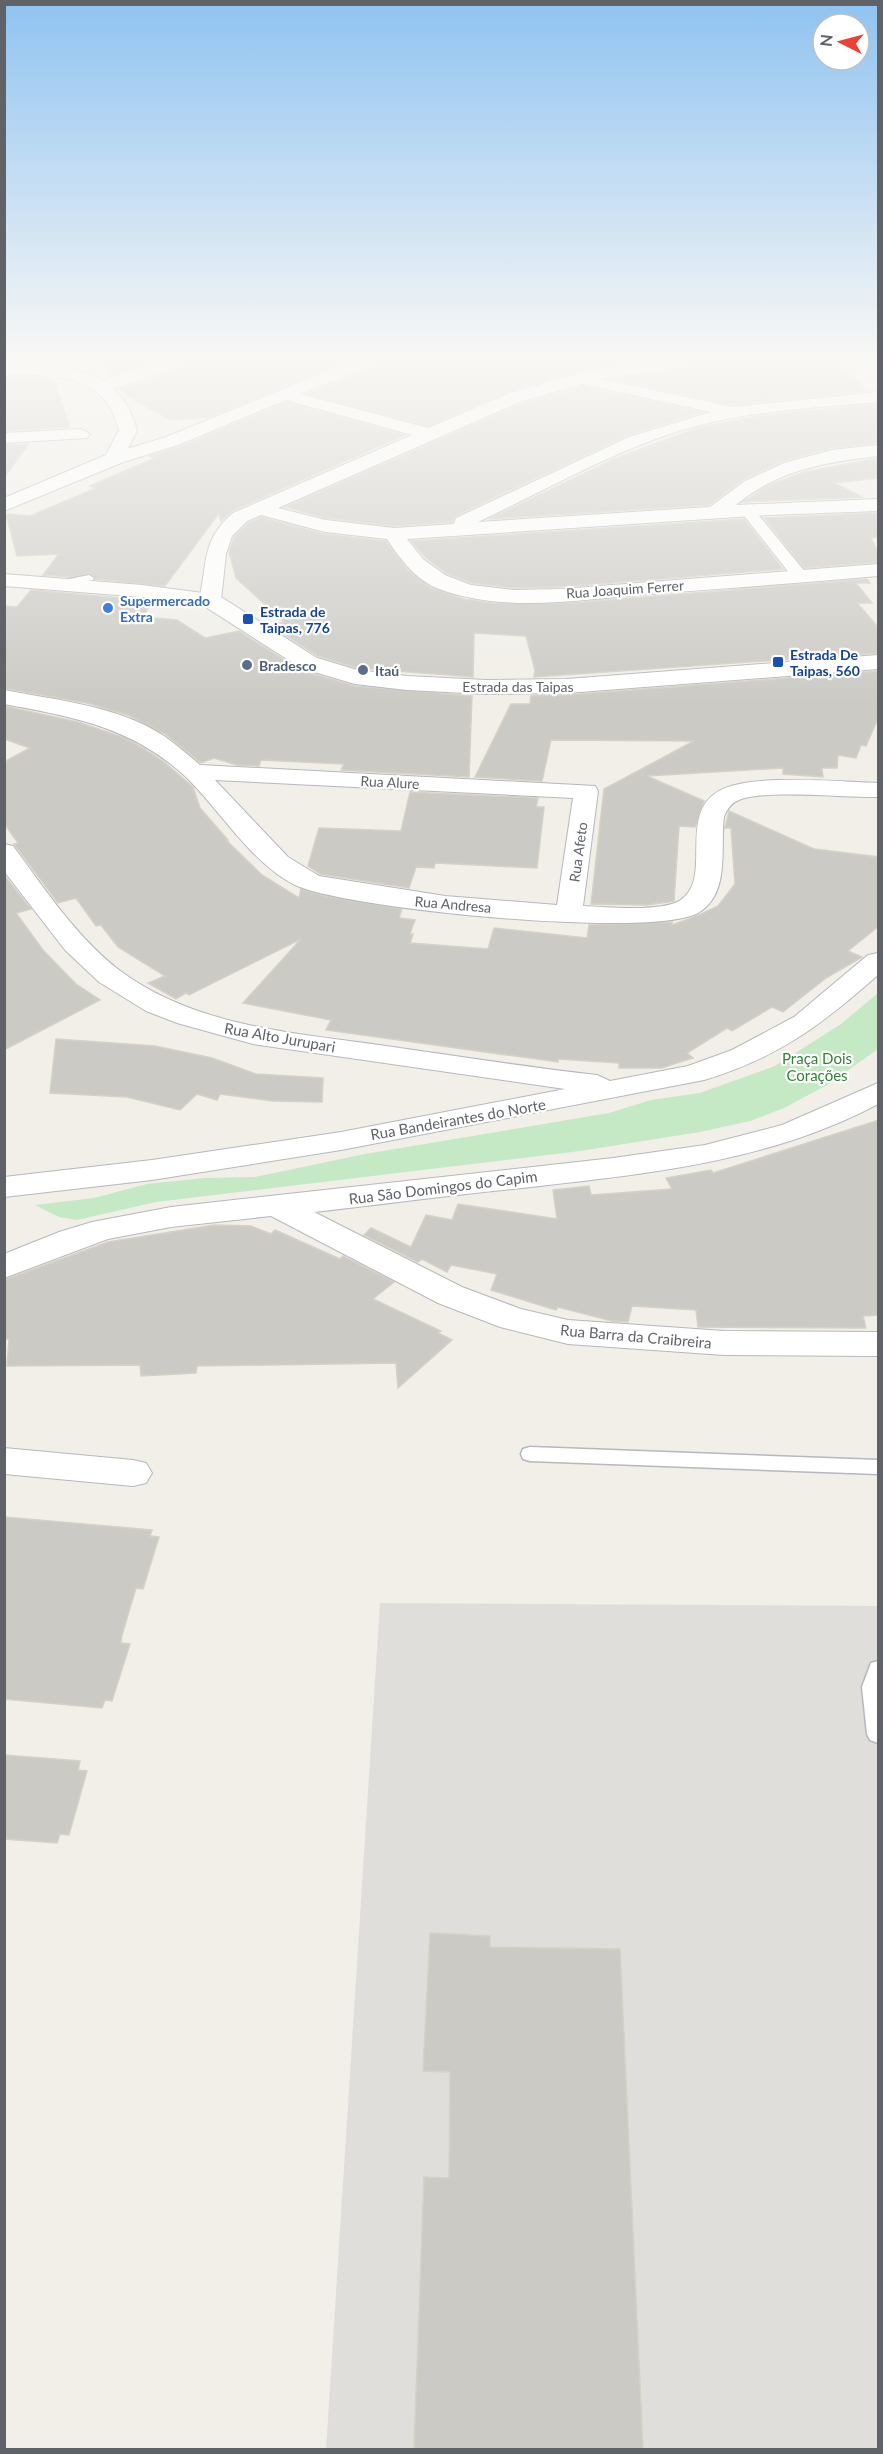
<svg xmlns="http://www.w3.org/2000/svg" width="883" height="2454" font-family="Lato,sans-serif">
	<rect width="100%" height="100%" fill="#f1efe8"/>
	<path fill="#e0deda" d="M380,1603L878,1606V2449L326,2450Z"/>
	<path fill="#c5e8c5" d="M878,993V1049L827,1085L784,1108L750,1121L700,1132L580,1151L156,1202L77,1220L59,1217L35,1205L94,1198L147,1184L205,1178L255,1177L365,1154L609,1113L651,1100L700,1093L775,1066L841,1024Z"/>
	<path fill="#cccac5" stroke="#d6d1c6" stroke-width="1.5" d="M97,361H156L110,376Z
		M188,361H347L209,417L171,420L129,397L122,389L185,367Z
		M376,361H641L588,369L509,391L428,426L308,394L373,367Z
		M695,361H836L867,391L733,405L614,379L685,368Z
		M4,376L53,379L70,427L4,431Z
		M583,386L702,412L628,435L455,516L452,522L394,526L326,518L285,507L523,403Z
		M286,402L405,435L232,511L221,521L219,513L165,586L96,579L89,573L69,577L43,575L59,554L17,556L6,514L30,516L96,488L90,486L155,458L150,456L179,447Z
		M879,404V443L831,448L783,461L744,479L709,505L489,519L614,459L697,428L764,415Z
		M28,444L4,478V445Z
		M879,458V478L834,483L862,497L743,502L769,485L804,472Z
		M879,513V537L871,538L879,554V562L804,568L764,518Z
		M261,517L324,534L386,541L408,570L430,587L464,599L491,603H571L867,579L870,583H856L872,603H857L879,628V653L534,677L535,670L526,636L474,633L473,677L357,668L318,656L269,625L284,622L236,578L229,552L234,537L248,523Z
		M744,519L783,569L562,587L514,588L472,583L446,573L425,557L411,541Z
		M31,590L154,601L142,617L177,620L205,638L239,631L300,670L355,686L472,696L469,777L341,770L344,764L261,760L259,766L237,765L214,758L201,763L165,734L128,715L87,703L4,688V606L17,607Z
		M879,671V716L866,746L861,745L856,758L838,755L837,768H822L823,777L783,774V768L647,776L704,801L695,827L679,826L674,901L669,902L646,905L591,904L604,789L694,741L551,740L542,781L475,777L511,704H530L531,696L567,695Z
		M4,706L78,722L122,737L143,748L164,762L193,787L200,808L228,840H226L262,875L299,898L301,889L325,896L402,909L399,918L415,920L410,934H413L410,943L488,949L494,928L587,938L589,925L672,922V925L699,915L718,906L735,884L731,828H725L729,811L814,849L879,857V926L848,951L862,957L826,978L783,1012L772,1007L732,1031L727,1028L687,1053L693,1058L661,1068H619V1063L558,1059V1062L326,1030L331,1020L243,1003L301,939L189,995L186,993L176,999L148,983L165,976L118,947L101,925L96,926L76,898L58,903L14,844L18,843L4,823V762L30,748L4,739Z
		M410,792L538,798L536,807H544L537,868L435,863L434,868L416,867L409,888L320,874L308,866L319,828L401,831Z
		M4,875L31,909L16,913L43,950L76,984L100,1000L4,1050Z
		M56,1039L155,1046L212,1058L256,1074L323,1078L322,1102L273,1101L220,1094L217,1100L197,1094L180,1110L127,1097L50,1093Z
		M879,1120V1315L863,1316L866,1328L698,1327L696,1310L632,1306L628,1322L612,1321L558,1307L556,1310L491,1290L497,1274L451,1265L447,1272L422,1259L418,1262L364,1235L371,1228L411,1247L426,1215L452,1220L458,1204L557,1219L553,1190L589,1186L591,1195L672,1189L666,1178L711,1170L713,1173Z
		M214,1225L251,1226L271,1234L275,1230L340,1259L343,1256L394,1282L373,1299L441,1331L438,1333L452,1340L398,1388L396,1363L197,1366L196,1373L141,1376L140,1365L7,1366L9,1339H4V1280L108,1242Z
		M4,1517L152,1530L150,1536L159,1537L143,1589L136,1588L122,1635L121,1643L130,1644L112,1701L105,1700L102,1708L4,1699Z
		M4,1755L80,1761L78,1770L87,1771L69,1835L60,1834L57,1843L4,1839Z
		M430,1933L490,1936V1947L620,1949L643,2450H414L424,2177L449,2178L450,2072L423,2071Z"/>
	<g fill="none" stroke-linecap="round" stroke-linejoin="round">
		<g stroke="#b5b8bc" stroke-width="3">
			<path id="service" d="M89,575L94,578L93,580L56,586L51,583Z
				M530,1447L878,1460V1474L530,1461L523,1459L521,1454L523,1449Z
				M878,1661V1743L870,1740L867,1734L862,1687L871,1663Z"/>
		</g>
		<g stroke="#b5b8bc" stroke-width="2">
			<path id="pedestrian" d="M747,505L752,507L806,573L808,576L806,579H794L742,513L739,510L742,507Z"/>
		</g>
		<g stroke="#b5b8bc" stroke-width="2">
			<path id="minor" d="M162,361H186L184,365L108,391L102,392L93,387L96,383Z
				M352,361H374L372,365L301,394L428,428L510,393L589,371L654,361H693L685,366L602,379L733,407L878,392V402C817,408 755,410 696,426C622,446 548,489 478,522L710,507L745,481L784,463L832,450L878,445V456C827,462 777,470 736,505L878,499V511L769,515L407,539L423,559L445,575L471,585L514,590L562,589L878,564V576C803,583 727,588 651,594C581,599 507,614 439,589C416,580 401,560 387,539L325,532L261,515L247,521L232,536L226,554L221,600L218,605H202L199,600C208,563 201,540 233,513L412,435L286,400L178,445L114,465L105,459L107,455L166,437ZM583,384L711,412L629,437L456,518L454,524L394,528L326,520L278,508L522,401Z
				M81,429L90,434L87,438L4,443V433Z
				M4,690C56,700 119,706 164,736C177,745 188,755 200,765L595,786L598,791L583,906C607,907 659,912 679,901C715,880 676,815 719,791C751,773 840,782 878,783V797C846,798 765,789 739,800C731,803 727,809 724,817C720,847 731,894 698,913C650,939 346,909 295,885C252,864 220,810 186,777C132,727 74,717 4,704ZM215,780L573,798L557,905L445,896L319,876L288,857Z
				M4,844L13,846C45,889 76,937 119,970C195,1027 295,1033 386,1046C456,1056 526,1067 597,1075L610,1081L688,1066L732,1050L794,1017L868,955L878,953V975C820,1026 779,1057 704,1080L341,1150L152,1180L4,1197V1177L152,1160L341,1132L565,1089L253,1044L177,1023L146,1011L99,982L65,950L4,871Z
				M878,1083V1104C767,1163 645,1174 522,1188C453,1195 384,1204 314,1212L462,1287L521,1309L568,1320L724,1331L878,1332V1356L724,1355L568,1344L500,1327L438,1303L271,1216L171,1227L108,1239L4,1278V1254L59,1232L92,1222L171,1207L613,1158L705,1145L782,1125Z
				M4,1448L133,1460L146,1463L152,1473L146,1483L133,1486L4,1474Z"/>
		</g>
		<g stroke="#b6babf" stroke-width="2">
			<path id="secondary" d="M4,364C61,366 120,365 137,430L121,463L4,511V498L106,455L119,430C105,372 55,376 4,374Z
				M4,574L142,585L218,595L317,658L357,670L407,676L486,680L567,679L878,655V669L567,693L486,694L407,690L355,684L301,668L204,606L142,597L4,586Z"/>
		</g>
		<use href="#service" fill="#fff" fill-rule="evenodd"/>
		<use href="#pedestrian" fill="#fff" fill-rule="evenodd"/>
		<use href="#minor" fill="#fff" fill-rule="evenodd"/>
		<use href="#secondary" fill="#fff" fill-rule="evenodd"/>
	</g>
	<linearGradient id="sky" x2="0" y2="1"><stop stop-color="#8fc3f1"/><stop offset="0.51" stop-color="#f9f8f5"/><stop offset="1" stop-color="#f9f8f5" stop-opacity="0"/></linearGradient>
	<rect width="883" height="704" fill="url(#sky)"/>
	<circle fill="#3f7fe0" stroke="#fff" stroke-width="2" cx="108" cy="608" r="6"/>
	<g fill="#1a4fb4" stroke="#fff" stroke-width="2">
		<rect x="242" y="613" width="12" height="12" rx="3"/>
		<rect x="772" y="656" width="12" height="12" rx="3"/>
	</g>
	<g fill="#5c6f8a" stroke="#fff" stroke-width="2">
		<circle cx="247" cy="665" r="6"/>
		<circle cx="363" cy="670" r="6"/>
	</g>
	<g text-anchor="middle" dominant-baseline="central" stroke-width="4.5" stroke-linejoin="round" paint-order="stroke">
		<g font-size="14" fill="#5f6368" stroke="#fff">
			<text transform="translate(625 589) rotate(-4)">Rua Joaquim Ferrer</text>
			<text x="518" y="686">Estrada das Taipas</text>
			<text transform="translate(390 782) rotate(3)">Rua Alure</text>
			<text transform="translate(578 852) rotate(-82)">Rua Afeto</text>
			<text transform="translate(453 904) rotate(5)">Rua Andresa</text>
		</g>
		<g font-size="14" font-weight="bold" fill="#366cbe" stroke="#fff" text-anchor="start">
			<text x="120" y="600">Supermercado<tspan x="120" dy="16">Extra</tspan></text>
		</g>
		<g font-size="14" font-weight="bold" fill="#164399" stroke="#fff" text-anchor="start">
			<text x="260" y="611">Estrada de<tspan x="260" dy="16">Taipas, 776</tspan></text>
			<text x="790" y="654">Estrada De<tspan x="790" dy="16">Taipas, 560</tspan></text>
		</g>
		<g font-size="14" font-weight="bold" fill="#4e5e75" stroke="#fff" text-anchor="start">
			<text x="259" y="665">Bradesco</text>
			<text x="375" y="670">Itaú</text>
		</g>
		<g font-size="15" fill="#5f6368" stroke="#fff">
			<text transform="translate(280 1037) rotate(10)">Rua Alto Jurupari</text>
			<text transform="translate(458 1119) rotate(-10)">Rua Bandeirantes do Norte</text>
			<text transform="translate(443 1187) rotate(-7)">Rua São Domingos do Capim</text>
			<text transform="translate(636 1336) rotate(5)">Rua Barra da Craibreira</text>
		</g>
		<g font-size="15" fill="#348238" stroke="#fff">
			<text x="817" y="1058">Praça Dois<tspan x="817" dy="17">Corações</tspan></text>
		</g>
	</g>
	<rect width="883" height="2454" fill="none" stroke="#5f6368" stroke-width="12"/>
	<g transform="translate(841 42) rotate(276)"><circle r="28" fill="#ffffff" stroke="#bfc1c3" stroke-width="1.5"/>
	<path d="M0-4.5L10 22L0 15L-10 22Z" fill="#ea4335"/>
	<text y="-9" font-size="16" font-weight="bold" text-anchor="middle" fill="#5f6368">N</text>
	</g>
</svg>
